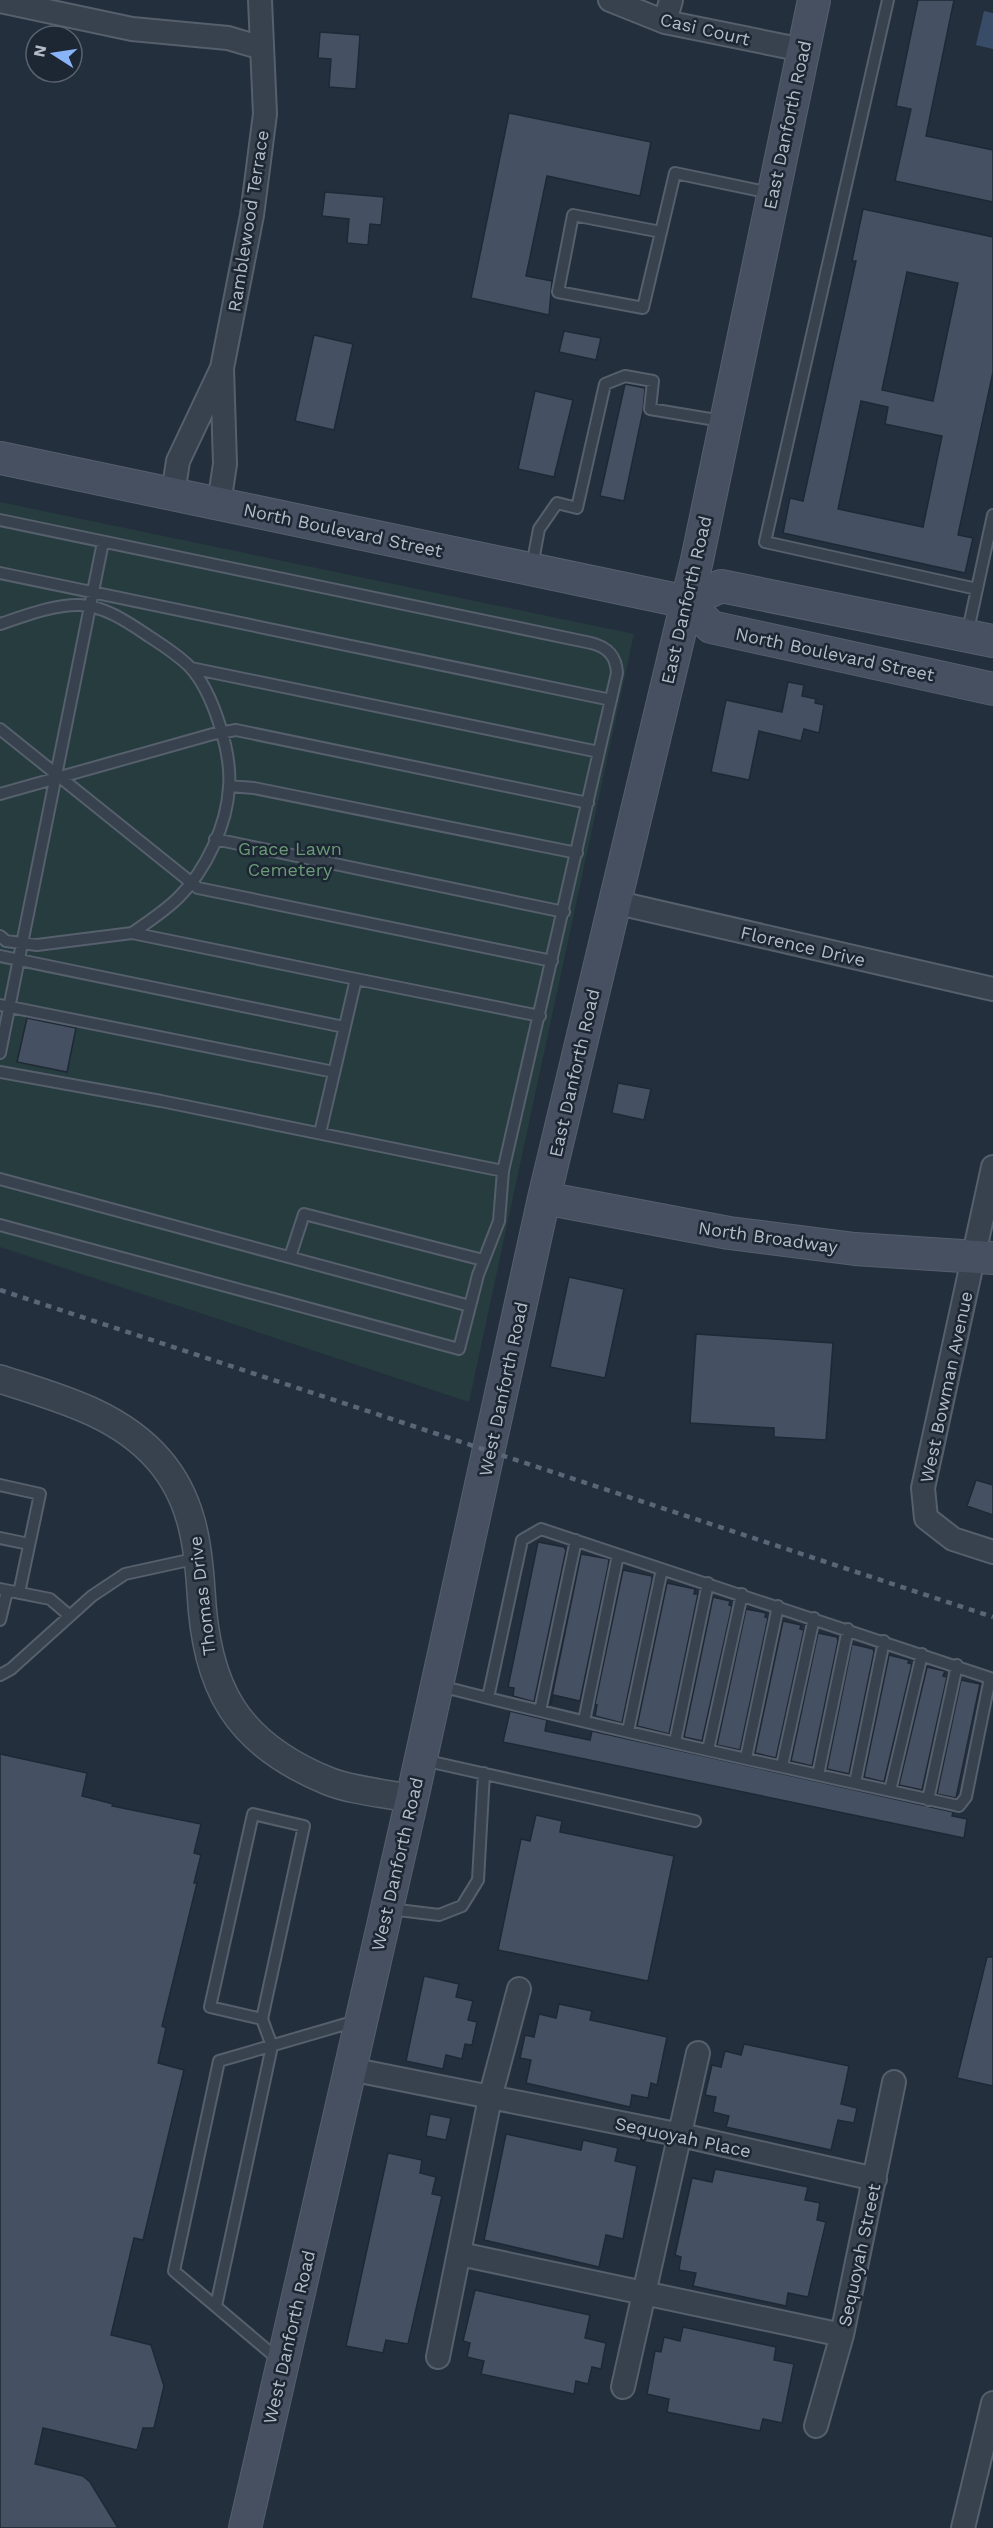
<svg xmlns="http://www.w3.org/2000/svg" width="993" height="2528" font-family="'Work Sans',sans-serif">
	<rect width="100%" height="100%" fill="#242f3e"/>
	<path fill="#263c3f" d="M0,502L634,634L469,1402L0,1247Z"/>
	<path fill="#394c67" d="M984,11L993,13V49L976,45Z"/>
	<path fill="#455162" stroke="#1f2835" stroke-width="1.5" fill-rule="evenodd" d="M918,0H954L926,136L993,150V202L895,181L911,109L896,106Z
		M320,32L360,35L356,89L329,87L331,59L318,58Z
		M509,113L651,142L640,196L547,176L526,276L552,281L549,315L471,298Z
		M325,192L384,197L381,225L370,224L368,245L347,243L349,219L322,216Z
		M863,209L993,237V372L958,535L973,538L965,573L783,533L790,498L803,501L856,261H852ZM907,272L958,283L933,401L882,390ZM861,401L888,407L885,424L942,436L923,527L838,509Z
		M564,331L601,338L596,360L559,352Z
		M314,335L353,344L334,430L295,421Z
		M625,384L645,388L643,411L624,501L600,496Z
		M535,391L573,400L554,477L518,469Z
		M788,682L804,685L802,696L816,699L815,703L824,705L819,733L804,729L801,741L759,731L749,780L711,772L726,700L782,712Z
		M27,1018L76,1028L67,1072L17,1062Z
		M618,1083L651,1089L644,1120L612,1113Z
		M569,1277L624,1289L605,1378L550,1367Z
		M696,1334L833,1343L826,1440L774,1437V1428L690,1423Z
		M976,1480L993,1485V1515L967,1506Z
		M538,1542L564,1547L566,1550L534,1702L513,1696L514,1688L508,1687Z
		M581,1554L609,1559L608,1567L580,1701L553,1695L550,1706Z
		M623,1570L652,1576V1580L622,1723L595,1716L597,1705L595,1704Z
		M667,1583L695,1589L694,1594H698L669,1734L637,1726Z
		M713,1597L730,1601L729,1605L732,1606L702,1741L684,1737Z
		M746,1609L766,1613L765,1617L768,1618L740,1750L717,1745Z
		M783,1621L801,1625L800,1629L804,1630L776,1758L755,1753Z
		M818,1633L837,1637L838,1641L812,1766L791,1761Z
		M852,1644L873,1649L874,1652L849,1774L827,1769Z
		M889,1655L909,1660L908,1663L912,1664L884,1782L864,1777Z
		M927,1667L945,1671L943,1676L947,1677L922,1790L899,1785Z
		M961,1680L980,1684L956,1798L937,1794Z
		M510,1711L547,1720L545,1731L590,1740L592,1731L953,1812L952,1816L967,1819L964,1838L503,1742Z
		M0,1754L87,1773L82,1796L113,1804L112,1806L201,1824L194,1853L201,1855L194,1883H197L162,2026L166,2028L158,2063L184,2070L143,2240L134,2238L111,2335L151,2345L164,2386L154,2428H143L137,2450L43,2428L35,2464L83,2476L90,2482L118,2528H0Z
		M536,1815L562,1821L560,1832L674,1856L648,1981L498,1950L521,1839L530,1841Z
		M987,1957H993V2086L957,2078Z
		M424,1976L459,1984L456,1997L473,2001L468,2020L477,2022L472,2045L465,2044L462,2059L446,2055L443,2069L406,2061Z
		M559,2004L592,2011L590,2020L667,2037L657,2085L651,2083L648,2098L632,2095L630,2107L526,2083L531,2060L520,2058L525,2035L534,2037L539,2014L556,2018Z
		M744,2044L849,2066L841,2104L857,2108L854,2123L838,2120L831,2150L726,2127L729,2116L713,2112L716,2097L705,2095L712,2065L721,2067L725,2051L741,2055Z
		M430,2114L451,2118L446,2140L426,2136Z
		M506,2134L581,2150L583,2140L618,2148L615,2161L637,2166L623,2239L606,2235L599,2267L484,2240Z
		M388,2153L422,2160L420,2173L436,2177L432,2194L442,2196L408,2344L386,2340L383,2353L346,2346Z
		M715,2169L808,2187L805,2200L820,2203L817,2220L826,2222L808,2297L788,2293L786,2306L693,2286L696,2273L679,2270L681,2257L675,2255L692,2178L712,2182Z
		M475,2290L590,2315L585,2338L606,2343L601,2369L592,2367L588,2384L576,2381L574,2394L481,2374L484,2361L467,2357L470,2343L463,2341Z
		M683,2327L776,2347L774,2360L794,2364L782,2423L763,2419L760,2431L667,2412L669,2399L647,2394L655,2351L661,2352L664,2337L680,2341Z"/>
	<g fill="none" stroke-linecap="round" stroke-linejoin="round">
		<g stroke="#565f6c" stroke-width="14">
			<path id="service" d="M888,0L765,542L977,589
				M661,232L573,215L558,292L643,308L675,173L771,193
				M0,520L591,643C607,647 616,655 617,673L503,1171L161,1101L0,1072
				M532,566L539,529L557,503L577,508L605,384L625,376L653,381L650,409L722,421
				M0,573L611,700
				M0,624C24,616 55,604 80,605C105,606 129,623 150,637C164,646 178,655 190,667C213,692 232,753 229,787C227,825 206,870 179,897C165,911 148,922 132,933
				M967,635L993,515
				M191,668L599,752
				M0,729L198,888L552,961
				M229,786L254,788L577,853
				M0,794L213,734L236,730L588,803
				M215,839L564,912
				M0,936L6,941L37,945L132,933L356,979
				M0,956L344,1027
				M0,1005L334,1072
				M0,1053L103,542
				M320,1133L356,979L540,1016
				M0,1179L470,1306
				M0,1225L459,1349L478,1275L499,1221L503,1171
				M290,1257L304,1214L483,1260
				M0,1485L40,1494L19,1593
				M0,1538L29,1544
				M0,1589L50,1599L70,1616
				M0,1620L7,1591
				M0,1675L11,1669L92,1596L125,1574L198,1558
				M440,1686C612,1730 786,1768 959,1806L966,1797L990,1678L541,1529L522,1540L488,1698
				M540,1711L576,1540
				M584,1721L618,1555
				M628,1731L662,1569
				M675,1742L708,1583
				M708,1750L742,1594
				M746,1758L778,1606
				M423,1760L695,1821
				M782,1766L814,1618
				M818,1775L848,1629
				M855,1783L884,1641
				M890,1791L922,1654
				M928,1800L957,1665
				M390,1909L439,1915L462,1906L478,1880L484,1773
				M216,2306L272,2046L262,2019L304,1826L253,1814L210,2007L262,2019
				M279,2360L174,2271L219,2061L356,2021"/>
		</g>
		<g stroke="#565f6c" stroke-width="26">
			<path id="minor" d="M610,0L665,22L803,50
				M0,1L132,29L228,38L262,48
				M665,22L671,0
				M222,368L252,215L265,114L260,0
				M173,494L178,461L222,368L225,464L219,504
				M614,902L993,989
				M993,1167L923,1488L926,1518L953,1539L993,1552
				M350,2069L681,2135L875,2179
				M460,2254L842,2335
				M438,2357L490,2098L519,1989
				M623,2387L698,2053
				M816,2426L842,2335L894,2082
				M963,2528L993,2403"/>
		</g>
		<g stroke="#565f6c" stroke-width="30">
			<path id="tertiary" d="M0,1379C56,1397 119,1413 159,1460C192,1498 198,1544 201,1591C206,1687 235,1743 328,1781C353,1791 385,1793 412,1799"/>
		</g>
		<g stroke="#565f6c" stroke-width="34">
			<path id="secondary" d="M0,458L687,602L711,627L993,689
				M687,602L721,586L993,641
				M544,1198L729,1233L855,1249L993,1258
				M245,2528L412,1799L544,1198L697,560L814,0"/>
		</g>
		<use href="#service" stroke="#38414e" stroke-width="10"/>
		<use href="#minor" stroke="#38414e" stroke-width="22"/>
		<use href="#tertiary" stroke="#38414e" stroke-width="27"/>
		<use href="#secondary" stroke="#465061" stroke-width="32"/>
		<path stroke="#5a6575" stroke-width="4.5" stroke-dasharray="6 6" stroke-linecap="butt" d="M0,1290L993,1617"/>
	</g>
	<g text-anchor="middle" dominant-baseline="central" stroke-width="5" stroke-linejoin="round" paint-order="stroke">
		<g font-size="18" fill="#b4bcc9" stroke="#1d2633">
			<text transform="translate(705 29) rotate(13)">Casi Court</text>
			<text transform="translate(787 125) rotate(-78)">East Danforth Road</text>
			<text transform="translate(248 221) rotate(-81)">Ramblewood Terrace</text>
			<text transform="translate(343 530) rotate(12)">North Boulevard Street</text>
			<text transform="translate(686 600) rotate(-77)">East Danforth Road</text>
			<text transform="translate(835 654) rotate(12)">North Boulevard Street</text>
			<text transform="translate(803 946) rotate(13)">Florence Drive</text>
			<text transform="translate(574 1073) rotate(-77)">East Danforth Road</text>
			<text transform="translate(768 1237) rotate(8)">North Broadway</text>
			<text transform="translate(946 1387) rotate(-78)">West Bowman Avenue</text>
			<text transform="translate(503 1389) rotate(-78)">West Danforth Road</text>
			<text transform="translate(202 1596) rotate(-97)">Thomas Drive</text>
			<text transform="translate(397 1864) rotate(-77)">West Danforth Road</text>
			<text transform="translate(683 2137) rotate(12)">Sequoyah Place</text>
			<text transform="translate(859 2255) rotate(-78)">Sequoyah Street</text>
			<text transform="translate(289 2337) rotate(-77)">West Danforth Road</text>
		</g>
		<g font-size="18" fill="#6b9a76" stroke="#1d2633">
			<text x="290" y="848">Grace Lawn<tspan x="290" dy="21">Cemetery</tspan></text>
		</g>
	</g>
	<g transform="translate(54 54) rotate(282)"><circle r="28" fill="#1d2633" stroke="#59626f" stroke-width="1.5"/>
	<path d="M0-4.5L10 22L0 15L-10 22Z" fill="#8ab4f8"/>
	<text y="-9" font-size="16" font-weight="bold" text-anchor="middle" fill="#b4bcc9">N</text>
	</g>
</svg>
